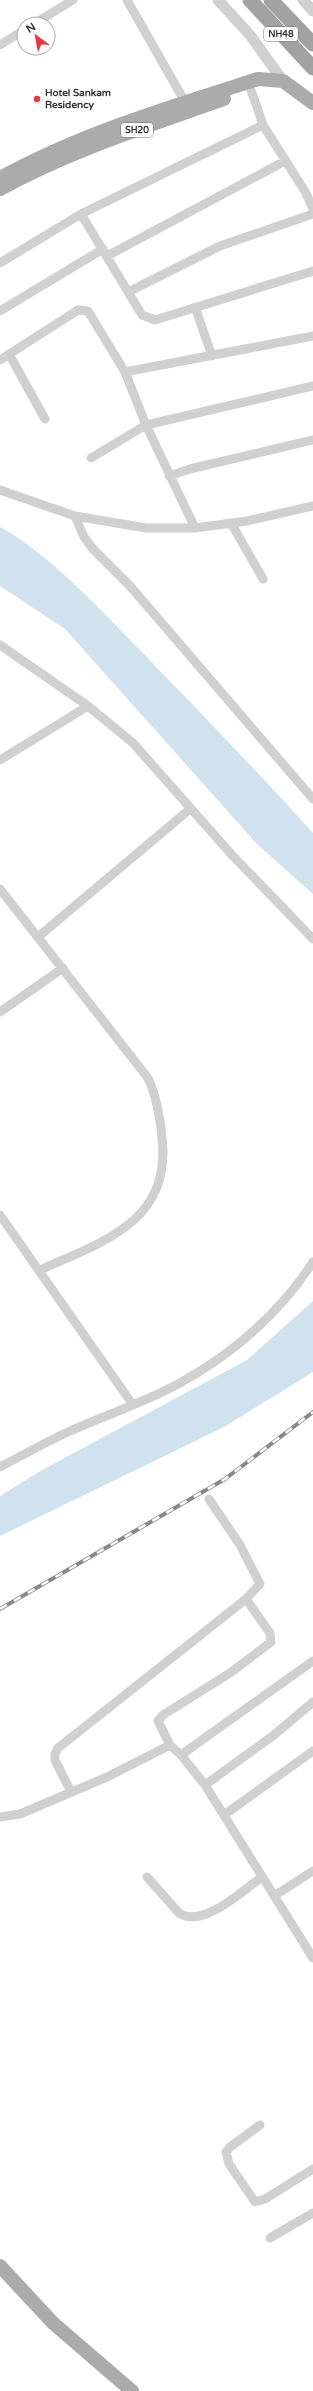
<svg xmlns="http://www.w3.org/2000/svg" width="313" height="2391" font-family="'Varela Round',sans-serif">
	<rect width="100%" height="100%" fill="#fff"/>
	<path fill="#cfe2ee" d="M0,527C48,553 100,609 138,648C197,709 256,770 313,833V894L257,844L65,629L0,586Z
		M313,1301V1372L224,1427L0,1536V1496L42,1470L247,1360Z"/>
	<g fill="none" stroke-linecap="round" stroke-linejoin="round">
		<path stroke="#d0d0d0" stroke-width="9" d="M127,0L185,102
			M34,24L73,0
			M0,45L24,30
			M251,90L263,125L306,193L313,209
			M81,214L142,315L155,320L313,271
			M107,256L285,161
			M0,263L81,214L263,125
			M128,292L220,246L313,214
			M195,307L212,356
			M0,311L103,249
			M9,354L45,419
			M0,360L78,310L88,311L125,372L146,425L195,528
			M125,372L313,336
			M91,458L146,425L313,386
			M169,476L190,469L313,440
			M0,490L75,516L146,528H195L247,521L313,506
			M75,516L84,537L93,549L130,586L313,799
			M231,523L263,579
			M0,645L88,706L133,743L232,855L313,939
			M0,760L88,706
			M0,889L148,1078C157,1097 160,1117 162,1138C172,1222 102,1242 40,1270
			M38,937L190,809
			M0,1012L63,968
			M0,1215L133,1405
			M0,1467C23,1455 46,1442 70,1431C106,1415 143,1403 178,1384C233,1354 279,1314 313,1262
			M246,1599L270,1633L271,1642L230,1673L163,1715L158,1721L170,1745L181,1755L205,1785L313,1958
			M181,1755L313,1661
			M205,1785L274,1735L313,1702
			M71,1792L55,1760V1754L58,1748L246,1599L260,1584L240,1545L209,1499
			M224,1815L313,1751
			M0,1817L20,1814L107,1777L170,1745
			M147,1877L179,1913C203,1929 243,1890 262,1877
			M274,1896L313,1871
			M260,2125L230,2147L226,2152L229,2164L255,2202L265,2199L313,2169
			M270,2238L313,2213"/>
		<path stroke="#d0d0d0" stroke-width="11" d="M218,0L250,35L283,81
			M303,0L313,11"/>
		<path stroke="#ababab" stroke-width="14" d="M0,178C82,133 170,107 258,79L283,81L313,103
			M0,189C71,150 148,126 224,99
			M0,2266L53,2323L132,2391"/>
		<path stroke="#a2a2a2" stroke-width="15" d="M250,0L313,68
			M271,0L313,44"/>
		<g stroke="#888" stroke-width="4">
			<path id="rail" d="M0,1609L225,1479L313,1412"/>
		</g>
		<use href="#rail" stroke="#fff" stroke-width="2.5" stroke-dasharray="8" stroke-linecap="butt"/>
	</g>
	<circle fill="#e63946" stroke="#fff" stroke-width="1.5" cx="37" cy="99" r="4"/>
	<g text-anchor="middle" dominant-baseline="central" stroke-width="4" stroke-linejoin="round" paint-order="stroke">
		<g fill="#fff" stroke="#707070" stroke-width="1">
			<rect x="264" y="27" width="34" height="14" rx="3"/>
			<rect x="121" y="123" width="32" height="14" rx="3"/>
		</g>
		<g font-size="9" font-weight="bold" fill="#333">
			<text x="281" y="34">NH48</text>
			<text x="137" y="130">SH20</text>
		</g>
		<g font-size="10" font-weight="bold" fill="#333" stroke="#fff" text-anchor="start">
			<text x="45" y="93">Hotel Sankam<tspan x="45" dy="12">Residency</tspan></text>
		</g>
	</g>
	<g transform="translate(36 36) rotate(328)"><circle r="19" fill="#ffffff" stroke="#adadad"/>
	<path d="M0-3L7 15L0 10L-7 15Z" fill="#e63946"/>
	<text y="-6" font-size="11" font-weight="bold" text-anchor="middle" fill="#333333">N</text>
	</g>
</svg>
